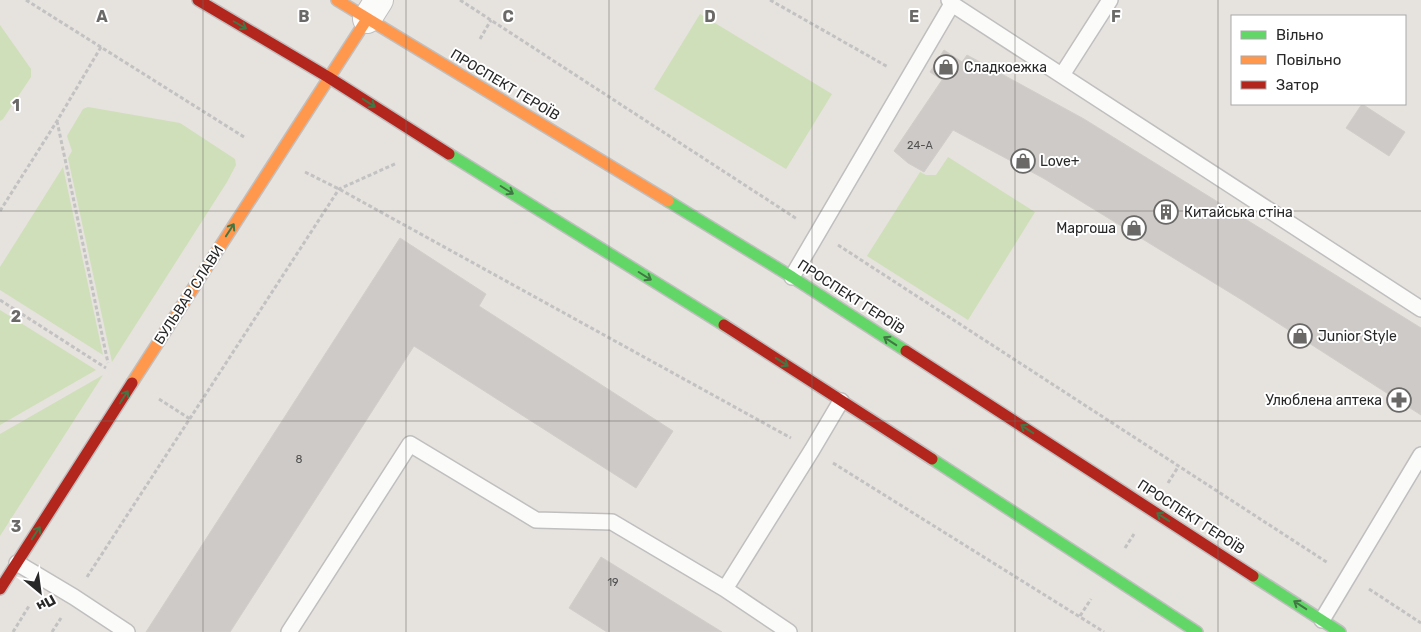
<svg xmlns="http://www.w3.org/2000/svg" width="1421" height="632" font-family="Rubik,sans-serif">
	<rect width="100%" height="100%" fill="#e6e2de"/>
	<path fill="#cfdfb9" d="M700,14L832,94L786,169L654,89Z
		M0,25L31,69V77L3,119L0,121Z
		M88,107L180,123L235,159L236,165L227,182L112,362L68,158L72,151L67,136L83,109Z
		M948,157L1035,212L968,320L867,256L920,172L926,175H936Z
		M63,167L103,355L0,290V267Z
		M0,310L96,370L0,425Z
		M103,375L0,536V434Z"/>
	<path fill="#cecac8" stroke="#d1ceca" d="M944,50L962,62L967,55L1084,119L1421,328V415L1242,300L1043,178L953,130L924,172L908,163L894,151L942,80L930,72Z
		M1362,104L1405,132L1389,156L1346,128Z
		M400,238L486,294L479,306L673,431L636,488L414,346L230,632H146Z
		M601,557L722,632H607L569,608Z"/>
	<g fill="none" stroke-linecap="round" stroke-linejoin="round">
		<g stroke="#c0bfbf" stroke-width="18">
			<path id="lane" d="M949,0L952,4L1421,309
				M1062,75L1110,0
				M792,277L952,4
				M17,563L74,597L127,632
				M725,589L812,450L841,401
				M1322,620L1421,455
				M289,632L410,444L536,520L612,522L725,589L789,632"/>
		</g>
		<g stroke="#c0bfbf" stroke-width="30">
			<path id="street" d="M367,19L379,0"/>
		</g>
		<g stroke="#c0bfbf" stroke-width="14">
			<path id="fast" d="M449,154L724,325
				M668,201L792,277L906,351
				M932,459L1197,632
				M1253,576L1340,632"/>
		</g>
		<g stroke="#c0bfbf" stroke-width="14">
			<path id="slow" d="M337,0L668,201
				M132,383L367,19"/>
		</g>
		<g stroke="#c0bfbf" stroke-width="14">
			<path id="jam" d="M198,0L328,77L449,154
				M724,325L932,459
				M906,351L1253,576
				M0,589L132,383"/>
		</g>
		<path stroke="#c3c2c2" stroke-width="3" stroke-dasharray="4 2.5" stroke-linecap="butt" d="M26,0L244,137
			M460,0L797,219
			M770,0L888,67
			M480,39L491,20
			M57,121L108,363
			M305,172L339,189L791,438
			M0,211L57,121L101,47
			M838,245L1328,563
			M0,300L106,368
			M159,399L190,419
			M833,463L1104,632
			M1168,483L1178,467
			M1125,548L1134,534
			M87,577L339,189L397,163
			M1369,589L1421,623
			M1080,616L1091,599
			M13,632L29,606
			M52,632L61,618"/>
		<use href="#lane" stroke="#fbfbfa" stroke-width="15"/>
		<use href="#street" stroke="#fbfbfa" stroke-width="28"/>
		<use href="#fast" stroke="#63d668" stroke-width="11"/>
		<use href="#slow" stroke="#ff974d" stroke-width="11"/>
		<use href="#jam" stroke="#b3261e" stroke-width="11"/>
	</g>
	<defs><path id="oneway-shaft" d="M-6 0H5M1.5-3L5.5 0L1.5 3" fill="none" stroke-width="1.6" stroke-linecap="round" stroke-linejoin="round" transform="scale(1.25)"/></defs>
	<g stroke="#437645">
		<use href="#oneway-shaft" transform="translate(240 25) rotate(30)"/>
		<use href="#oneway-shaft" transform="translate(369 103) rotate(33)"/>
		<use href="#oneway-shaft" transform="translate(507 190) rotate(32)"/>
		<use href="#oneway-shaft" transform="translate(230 230) rotate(-57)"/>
		<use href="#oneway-shaft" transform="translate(645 276) rotate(32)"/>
		<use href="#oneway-shaft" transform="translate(890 341) rotate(-147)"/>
		<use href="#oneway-shaft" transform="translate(782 362) rotate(33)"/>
		<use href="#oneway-shaft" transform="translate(124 397) rotate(-57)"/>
		<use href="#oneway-shaft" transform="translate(1027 429) rotate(-147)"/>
		<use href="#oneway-shaft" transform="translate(1163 517) rotate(-147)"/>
		<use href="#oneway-shaft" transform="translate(36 533) rotate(-57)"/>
		<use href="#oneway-shaft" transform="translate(1300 605) rotate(-147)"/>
	</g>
	<path fill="none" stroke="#6a6968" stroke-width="1" stroke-opacity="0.55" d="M203,0V632M406,0V632M609,0V632M812,0V632M1015,0V632M1218,0V632M0,211H1421M0,421H1421"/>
	<defs>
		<g id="shop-ring" transform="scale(1.25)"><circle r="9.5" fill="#fff" stroke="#6a6968" stroke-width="1.5"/><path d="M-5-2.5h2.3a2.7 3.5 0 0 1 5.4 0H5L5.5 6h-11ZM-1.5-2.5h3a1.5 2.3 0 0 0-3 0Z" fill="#6a6968"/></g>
		<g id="building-ring" transform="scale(1.25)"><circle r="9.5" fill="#fff" stroke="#6a6968" stroke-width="1.5"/><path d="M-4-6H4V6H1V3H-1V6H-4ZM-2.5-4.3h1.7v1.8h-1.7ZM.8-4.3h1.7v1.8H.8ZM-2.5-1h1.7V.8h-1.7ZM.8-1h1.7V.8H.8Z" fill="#6a6968"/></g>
		<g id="pharmacy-ring" transform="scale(1.25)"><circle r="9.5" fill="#fff" stroke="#6a6968" stroke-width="1.5"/><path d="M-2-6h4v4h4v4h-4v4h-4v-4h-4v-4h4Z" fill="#6a6968"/></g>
	</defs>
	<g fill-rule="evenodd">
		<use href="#shop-ring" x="946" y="67"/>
		<use href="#shop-ring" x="1023" y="161"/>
		<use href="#building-ring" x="1166" y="212"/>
		<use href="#shop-ring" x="1134" y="228"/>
		<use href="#shop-ring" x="1300" y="336"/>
		<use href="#pharmacy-ring" x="1399" y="400"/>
	</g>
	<g text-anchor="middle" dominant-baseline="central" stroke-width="4" stroke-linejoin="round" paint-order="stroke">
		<g font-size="11" fill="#525151">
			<text x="920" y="145">24-А</text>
			<text x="299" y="459">8</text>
			<text x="613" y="582">19</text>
		</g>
		<g font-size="14" fill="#282828" stroke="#fff" text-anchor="start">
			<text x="964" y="67">Сладкоежка</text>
			<text x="1040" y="161">Love+</text>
			<text x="1184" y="212">Китайська стіна</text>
			<text x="1116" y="228" text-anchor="end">Маргоша</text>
			<text x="1318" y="336">Junior Style</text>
			<text x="1382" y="400" text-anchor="end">Улюблена аптека</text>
		</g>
		<g font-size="14" fill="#282828" stroke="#fff">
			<text transform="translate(505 85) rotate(31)">ПРОСПЕКТ ГЕРОЇВ</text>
			<text transform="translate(189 295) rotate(-57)">БУЛЬВАР СЛАВИ</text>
			<text transform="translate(851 297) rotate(33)">ПРОСПЕКТ ГЕРОЇВ</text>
			<text transform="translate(1191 517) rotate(33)">ПРОСПЕКТ ГЕРОЇВ</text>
		</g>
	</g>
	<g font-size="16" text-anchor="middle" font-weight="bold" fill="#6a6968" stroke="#fff" stroke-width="4" stroke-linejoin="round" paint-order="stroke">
		<text x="102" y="22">A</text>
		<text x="304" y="22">B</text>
		<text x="508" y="22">C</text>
		<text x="710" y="22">D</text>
		<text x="914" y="22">E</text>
		<text x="1116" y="22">F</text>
		<text x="16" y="111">1</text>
		<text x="16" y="322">2</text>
		<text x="16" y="532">3</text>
	</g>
	<rect x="1231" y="15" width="175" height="90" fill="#ffffff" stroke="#a9a9a9"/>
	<rect x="1241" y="31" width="25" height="8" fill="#63d668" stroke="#a9a9a9"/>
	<text x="1276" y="40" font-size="15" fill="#282828">Вільно</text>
	<rect x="1241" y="56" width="25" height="8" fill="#ff974d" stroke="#a9a9a9"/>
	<text x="1276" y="65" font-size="15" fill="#282828">Повільно</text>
	<rect x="1241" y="81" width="25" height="8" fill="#b3261e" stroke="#a9a9a9"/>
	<text x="1276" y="90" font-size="15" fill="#282828">Затор</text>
	<g transform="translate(40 592) rotate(151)" stroke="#ffffff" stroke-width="4" paint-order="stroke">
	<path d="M0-4L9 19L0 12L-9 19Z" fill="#282828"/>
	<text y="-8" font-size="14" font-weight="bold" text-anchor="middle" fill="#282828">Пн</text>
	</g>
</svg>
